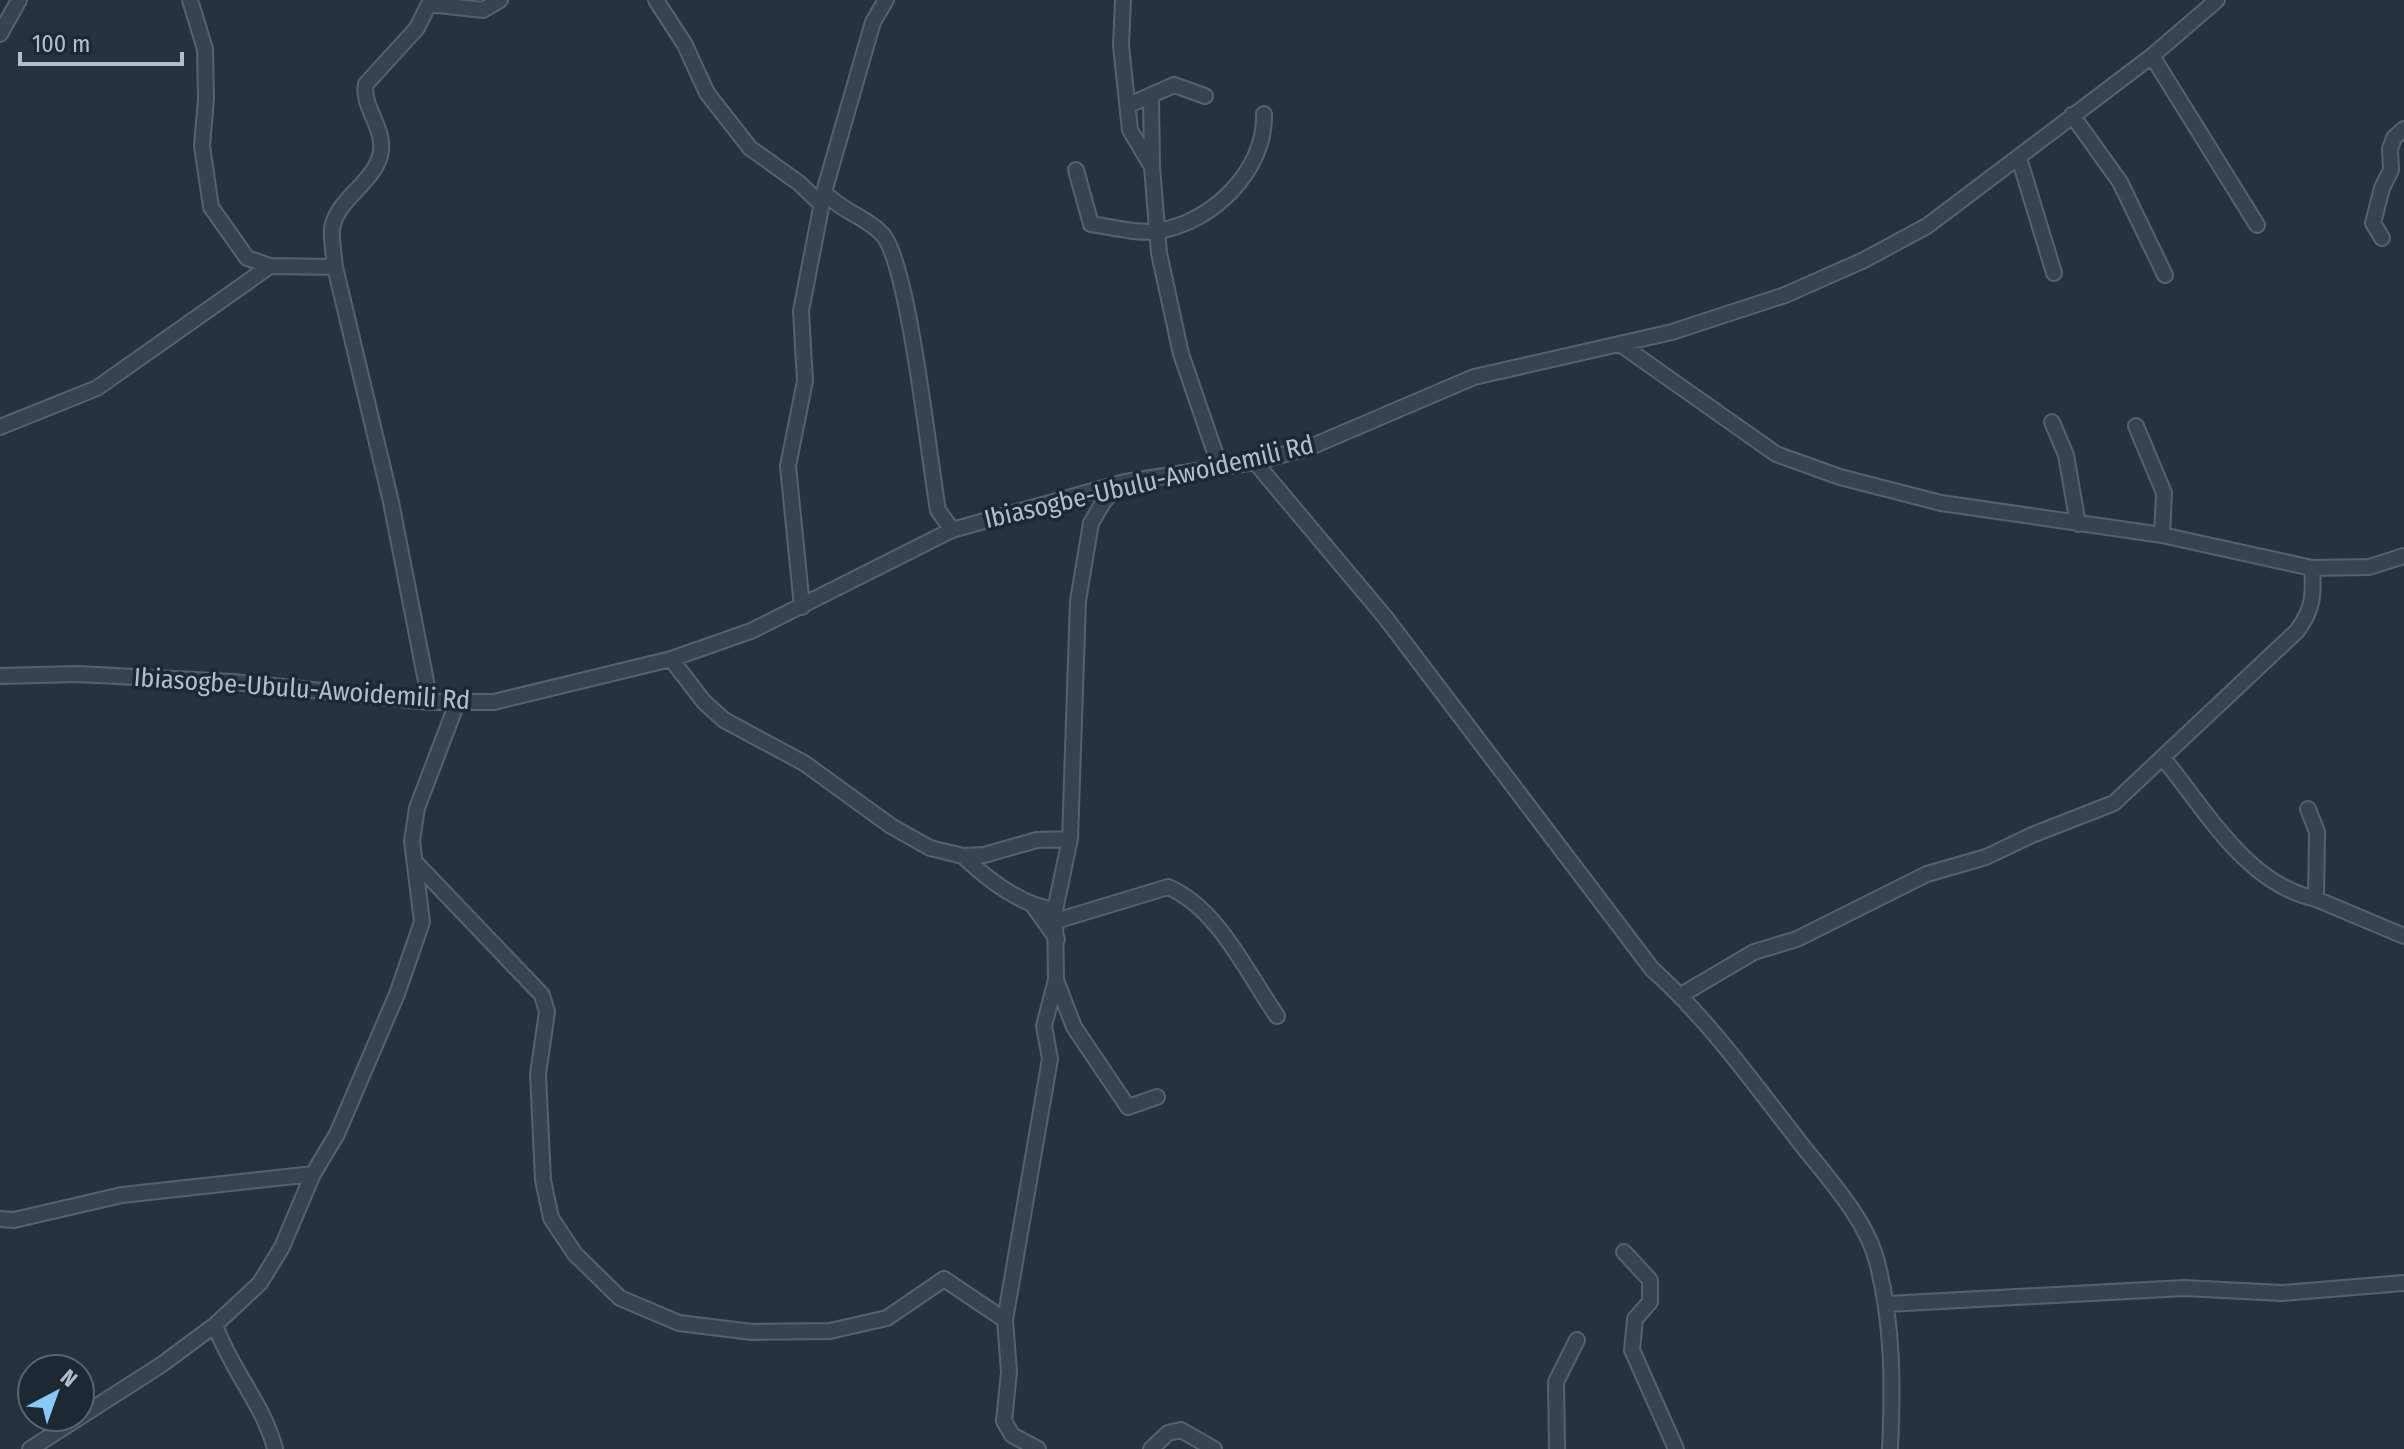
<svg xmlns="http://www.w3.org/2000/svg" width="2404" height="1449" font-family="'Fira Sans Condensed',sans-serif">
	<rect width="100%" height="100%" fill="#24333d"/>
	<g fill="none" stroke-linecap="round" stroke-linejoin="round">
		<g stroke="#56626b" stroke-width="18">
			<path id="minor" d="M190,0L205,49L206,98L202,146L211,207L247,258L270,266L335,267
				M656,0L685,45L707,93L750,148L799,183L822,205
				M1123,0L1121,46L1130,130L1152,167L1159,253L1181,354L1220,467
				M0,34L19,0
				M2152,56L2257,225
				M1151,98L1152,167
				M1129,105L1174,85L1205,96
				M2072,115L2120,182L2165,275
				M2019,158L2054,273
				M1076,170L1091,224C1112,227 1137,234 1158,231C1212,223 1266,170 1264,114
				M824,192C842,212 867,217 883,235C909,266 929,459 938,510L952,530
				M2382,238L2373,223L2382,188L2391,170L2390,149L2394,138L2404,129
				M1620,344L1776,454L1840,477L1941,503L2162,535L2312,568L2369,567L2404,556
				M2052,422L2066,455L2078,524
				M2136,426L2164,493L2162,535
				M0,427L97,388L270,266
				M1255,462L1385,617L1652,969C1708,1019 1752,1081 1798,1140C1825,1175 1866,1218 1877,1262C1893,1323 1893,1386 1890,1449
				M802,607L788,466L805,381L801,311L824,192L873,22L886,0
				M671,659L704,702L724,720L804,763L891,826L930,848L963,856L984,855L1037,840L1070,839
				M0,676L77,674L233,682L430,702H494L671,659L751,631L952,530L1125,482L1255,462L1308,448L1474,377L1672,332L1785,295L1864,260L1927,226L2152,56L2217,0
				M430,702L391,502L335,267C334,255 331,241 332,229C336,200 372,184 380,156C387,128 361,108 366,84L417,28L429,4L483,10L500,0
				M2163,758C2206,810 2246,884 2316,899L2317,832L2308,809
				M963,856C987,879 1020,905 1055,910
				M415,862L542,995L547,1012L538,1074L543,1180L551,1218L575,1254L620,1298L679,1323L752,1332L830,1331L887,1318L944,1279L1005,1320
				M2316,899L2404,936
				M1032,904L1057,939
				M1056,921L1168,887C1218,908 1247,973 1277,1016
				M1056,980L1074,1027L1128,1107L1157,1097
				M1681,995L1754,952L1797,939L1927,874L1986,857L2032,835L2114,803L2297,631C2313,610 2314,594 2312,568
				M0,1219L14,1220L122,1195L313,1174
				M1624,1252L1650,1280V1302L1635,1319L1632,1350L1676,1449
				M1887,1304L2184,1288L2282,1293L2404,1283
				M215,1325C231,1370 264,1405 275,1449
				M30,1449L161,1365L215,1325L260,1283L282,1247L313,1174L337,1134L397,994L422,922L412,841L417,808L457,703
				M1038,1449L1012,1435L1004,1421L1009,1372L1005,1320L1050,1059L1044,1026L1056,980L1055,910L1070,839L1078,601L1091,523L1104,501L1121,485
				M1151,1449L1168,1433L1181,1430L1214,1449
				M1557,1449L1556,1382L1577,1340"/>
		</g>
		<use href="#minor" stroke="#38444d" stroke-width="14"/>
	</g>
	<g text-anchor="middle" dominant-baseline="central" stroke-width="7" stroke-linejoin="round" paint-order="stroke">
		<g font-size="26" fill="#b3bfc8" stroke="#1d2932">
			<text transform="translate(1149 482) rotate(-13)">Ibiasogbe-Ubulu-Awoidemili Rd</text>
			<text transform="translate(302 689) rotate(4)">Ibiasogbe-Ubulu-Awoidemili Rd</text>
		</g>
	</g>
	<g transform="translate(56 1393) rotate(41)"><circle r="38" fill="#1d2932" stroke="#59656e" stroke-width="2"/>
	<path d="M0-6L14 30L0 20L-14 30Z" fill="#89c8f7"/>
	<text y="-12" font-size="22" font-weight="bold" text-anchor="middle" fill="#b3bfc8">N</text>
	</g>
	<path d="M20 52v12h162v-12" fill="none" stroke="#b3bfc8" stroke-width="4"/>
	<text x="32" y="52" font-size="24" fill="#b3bfc8" stroke="#1d2932" stroke-width="6" paint-order="stroke">100 m</text>
</svg>
